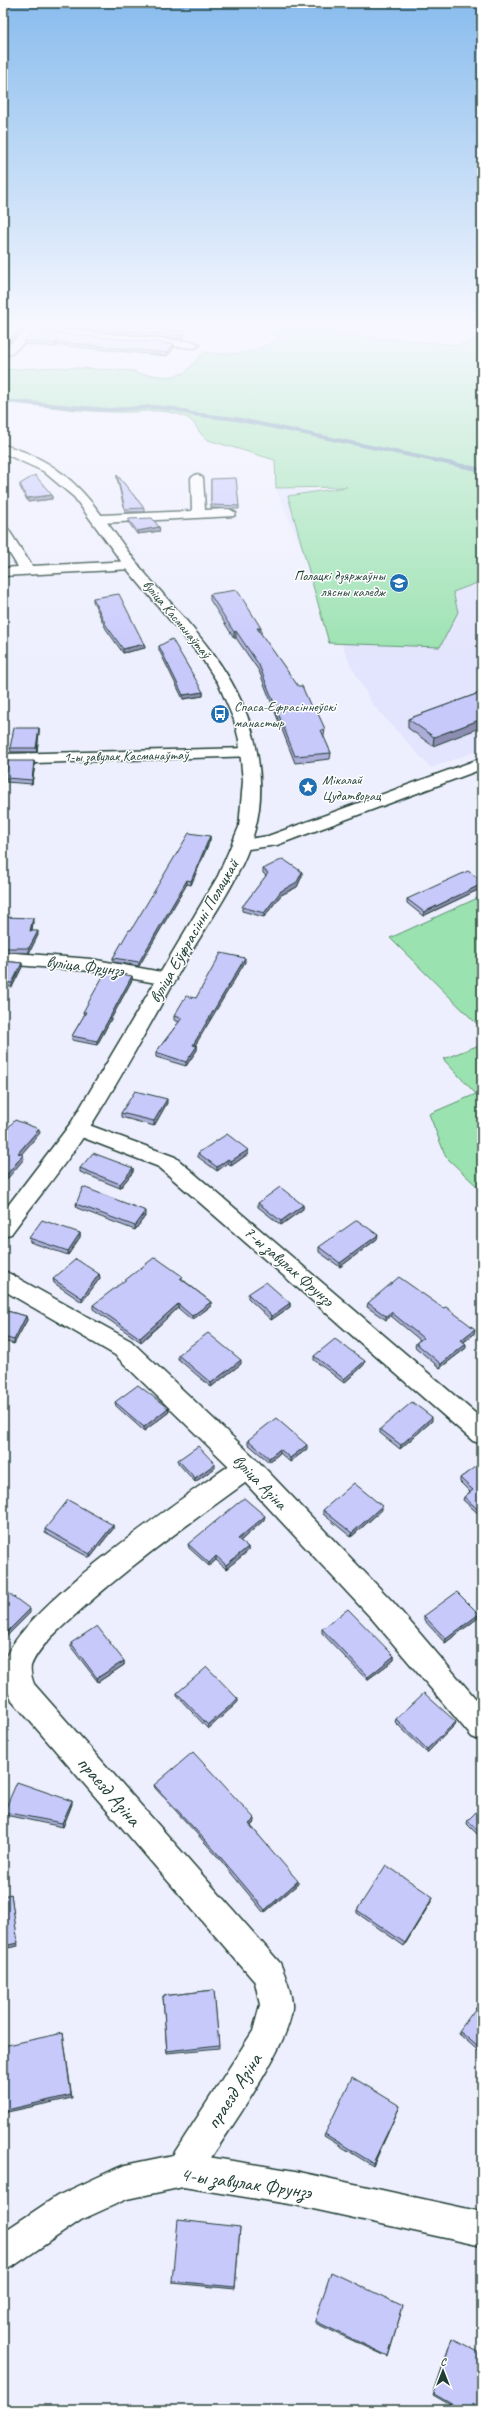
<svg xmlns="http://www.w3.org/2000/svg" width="485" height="2413" font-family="Caveat,sans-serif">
	<rect width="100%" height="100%" fill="#eeeffe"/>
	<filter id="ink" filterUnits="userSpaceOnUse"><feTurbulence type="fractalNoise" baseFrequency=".025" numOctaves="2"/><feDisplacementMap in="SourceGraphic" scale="8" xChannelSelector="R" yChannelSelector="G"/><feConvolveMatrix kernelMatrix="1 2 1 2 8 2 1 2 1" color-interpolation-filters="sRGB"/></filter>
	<g filter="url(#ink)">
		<path fill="#e3e4fd" d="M276,488L482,500V749L431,768L373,705L351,666Z"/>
		<path fill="#9ae2af" stroke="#5c9072" d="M254,326H306L313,332L458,345L482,338V581L453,592L458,612L440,647L329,643L288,496L347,487L276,488L275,460L208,440C199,435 196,423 188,418C162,406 145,413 119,412C80,412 41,405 3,402V370L58,367L136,371L134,373L169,377L185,373L204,352C231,356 258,355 280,336Z
			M482,896V1029L390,938Z
			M482,1044V1191L446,1157L429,1114L476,1094L443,1059Z"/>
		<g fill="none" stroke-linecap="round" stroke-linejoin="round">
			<path stroke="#6990a8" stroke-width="4" d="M3,401L109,410L153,407L175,409L192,414L236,419L482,470"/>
			<g stroke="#1f3d34" stroke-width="3">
				<path id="minor" d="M30,326L194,342L200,345L194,348L35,333L11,354H3V350Z
					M197,474L203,478L205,510L229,509L236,513L234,516L101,523L94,519L101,515L192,511L191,478Z
					M3,528L8,529L32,566L132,561L139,565L132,569L3,576V568L18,567L3,543Z
					M249,748L255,750L257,753L255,756L3,764V754Z
					M482,758V769L277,845L242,850L236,849L233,845L236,841L268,836Z
					M3,952L91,959L167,973L174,975L177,979L174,983L167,985L91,971L3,964Z
					M78,1121L175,1157L482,1419V1444L473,1441L159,1167L71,1133L67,1128L71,1123Z
					M247,1456L256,1459L260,1467L256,1475C194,1520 131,1564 74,1616C60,1629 38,1647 31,1666C30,1671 32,1679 34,1684L280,1963C285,1975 291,1990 292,2004C295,2041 217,2147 195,2182L183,2187L171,2182L166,2170L171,2158L253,2031L260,2005L255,1982L11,1699C7,1690 2,1677 3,1667C11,1612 190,1494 238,1459Z"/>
			</g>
			<g stroke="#1f3d34" stroke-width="3">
				<path id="tertiary" d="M3,1270L131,1341L256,1459L393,1602L482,1706V1741L472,1737L373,1620L238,1475L115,1355L3,1290Z
					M183,2153L295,2171L482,2212V2246L295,2205L183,2187L127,2199L81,2220L15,2265L3,2271V2232L57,2196L113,2170L125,2165Z"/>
			</g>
			<g stroke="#1f3d34" stroke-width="3">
				<path id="secondary" d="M3,445C83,466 101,522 149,578C192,628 238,672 254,738C261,767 263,800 255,829C243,875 212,917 188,957C154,1016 123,1076 86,1133C63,1168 36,1200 11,1234L3,1236V1212L71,1123L218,876L239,827L243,781L239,740L234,720L218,683L201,657L126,568L74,497L43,471L3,453Z"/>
			</g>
			<use href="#minor" fill="#fff" fill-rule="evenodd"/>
			<use href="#tertiary" fill="#fff" fill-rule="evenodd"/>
			<use href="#secondary" fill="#fff" fill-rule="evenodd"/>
		</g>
		<path fill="#acadd8" stroke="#1f3d34" d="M3,326H29L9,343H3Z
			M43,326H148L146,328L185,336L182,339Z
			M24,341L174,344V348L167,356L58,345L56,347L24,344Z
			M117,475L144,508V512H125L117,478Z
			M211,479L239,506V509L211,508Z
			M20,484L52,495V499L28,502L20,487Z
			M128,519L159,527L160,531L137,534L129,523Z
			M210,594L261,634L311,707L325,729L324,736H323L331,753L330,759L295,763L259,671L236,638H234L210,600Z
			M93,598L144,644L145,648L123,653L106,629L93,601Z
			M159,646L203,692V696L183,699L159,650Z
			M482,692L433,746L408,728V719Z
			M39,728V732L37,752H11L10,748Z
			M34,761L35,764L32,784L6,782V778Z
			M210,836V840L191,885L187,884L139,966L113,962V958L131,930Z
			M263,869L302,876L297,887L281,895L264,917L242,911V907L266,876L263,873Z
			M482,881V888L423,916L407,903V899Z
			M3,917L33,922L32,931L38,935L29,953L3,952Z
			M3,961L22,963V967L12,987L3,986Z
			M245,962L195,1045L197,1046V1050L186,1066L156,1057V1052L179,1022L174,1020V1016L196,998Z
			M132,976V980L97,1045L72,1040V1036L84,1016L83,1012Z
			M167,1103L154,1126L121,1117V1113Z
			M198,1153L248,1154L231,1166L228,1163L217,1171L198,1157Z
			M80,1168H133V1172L120,1188L80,1172Z
			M258,1203L303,1205V1209L281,1225L258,1207Z
			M76,1204L146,1215L135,1230L77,1208Z
			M80,1233V1237L68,1255L30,1242L29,1238Z
			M377,1239L340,1267L319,1252V1247Z
			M99,1274L100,1278L82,1302L54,1283L53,1279Z
			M182,1276V1279L211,1302V1306L192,1320L178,1308L141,1342L93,1309V1305Z
			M248,1294L290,1303V1307L271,1320L248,1298Z
			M368,1303L474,1334L464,1342L466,1348L440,1368L415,1347L416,1343L420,1340L391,1316L386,1320L367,1307Z
			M3,1310L26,1316L27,1320L14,1344L3,1341Z
			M178,1355L241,1364L211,1387L178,1359Z
			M314,1356L364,1365L344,1383L314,1360Z
			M115,1402L169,1412L144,1431L116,1406Z
			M432,1421L400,1449L380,1433V1429Z
			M248,1440L307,1449L290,1462L280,1453L269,1462L248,1444Z
			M178,1460L215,1468L195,1482L178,1463Z
			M482,1462V1517L463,1500L464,1497L470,1492L460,1482V1478Z
			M323,1510H382L351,1537L323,1514Z
			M264,1520L240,1541L248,1547V1551L226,1569L216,1560L209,1566L189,1548L188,1544Z
			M113,1525V1529L90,1558L45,1533V1529Z
			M424,1616L478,1618L445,1643L424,1620Z
			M322,1629L394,1656V1660L367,1680L322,1633Z
			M71,1643L124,1661V1665L98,1682L71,1647Z
			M177,1693L238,1702L208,1729L177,1696Z
			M396,1719L455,1725L427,1753L395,1722Z
			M154,1785L255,1822L251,1826L298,1884L264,1913L217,1856L155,1788Z
			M72,1804L63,1827L5,1815L4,1812Z
			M482,1806V1839L467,1824L468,1820Z
			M432,1900L404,1946L357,1913V1910Z
			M214,1990L219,2048L167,2053L163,1996Z
			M482,2009V2054L459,2034V2031Z
			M399,2108L373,2166L324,2136L325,2134Z
			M240,2227L235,2289L172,2283V2281Z
			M403,2306L388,2357L315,2323V2321Z
			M452,2338L481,2410H459L433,2395Z"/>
		<path fill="#8c8db0" stroke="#1f3d34" d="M25,326H29L9,343L8,340Z
			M185,332V336L182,339V336Z
			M57,342L58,345L56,347V344Z
			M174,344V348L167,356V353Z
			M52,495V499L28,502L27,498Z
			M159,527L160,531L137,534V531Z
			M257,628H261V634Z
			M236,631V638H234V632Z
			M144,644L145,648L123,653V649Z
			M4,659L5,674L3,679V660Z
			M203,692V696L183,699V695Z
			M482,719V727L433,746L434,737Z
			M39,728V732L37,752L36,748Z
			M34,761L35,764L32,784V780Z
			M210,836V840L191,885V881Z
			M302,872V876L297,887L281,895L264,917V913L281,891Z
			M187,880V884L139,966V962Z
			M482,884V888L423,916L424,912Z
			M33,918V922L31,935L30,931Z
			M38,931V935L29,953V948Z
			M245,958V962L193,1049V1045Z
			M22,963V967L12,987V983Z
			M132,976V980L97,1045V1041Z
			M197,1046V1050L186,1066V1062Z
			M167,1099V1103L154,1126V1121Z
			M39,1129L40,1133L19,1157L18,1153Z
			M248,1150V1154L231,1166V1161Z
			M23,1155L24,1159L3,1184V1179Z
			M228,1159V1163L217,1171V1167Z
			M133,1168V1172L120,1188V1184Z
			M303,1205V1209L281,1225V1221Z
			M146,1211V1215L135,1230V1226Z
			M80,1233V1237L68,1255V1251Z
			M378,1235L377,1239L340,1267V1263Z
			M99,1274L100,1278L82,1302V1298Z
			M211,1302V1306L192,1320V1316Z
			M290,1303V1307L271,1320L272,1316Z
			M178,1304V1308L141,1342L140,1338Z
			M391,1312V1316L386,1320V1316Z
			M26,1316L27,1320L14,1344V1340Z
			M475,1329L474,1334L461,1344V1340Z
			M466,1344V1348L440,1368L441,1364Z
			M241,1360V1364L211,1387V1383Z
			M365,1361L364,1365L344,1383V1379Z
			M168,1408L169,1412L144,1431V1427Z
			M432,1417V1421L400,1449L401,1445Z
			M307,1445V1449L290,1462V1458Z
			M280,1449V1453L269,1462V1458Z
			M215,1464V1468L195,1482V1478Z
			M382,1506V1510L351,1537L352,1533Z
			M265,1516L264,1520L238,1543V1539Z
			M113,1525V1529L90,1558V1554Z
			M248,1547V1551L226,1569V1565Z
			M216,1556V1560L209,1566V1563Z
			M30,1609V1613L5,1638L4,1635Z
			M479,1614L478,1618L445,1643L446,1639Z
			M394,1656V1660L367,1680L368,1677Z
			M124,1661V1665L98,1682L97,1678Z
			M238,1699V1702L208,1729V1725Z
			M456,1722L455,1725L427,1753V1749Z
			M72,1801V1804L63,1827L62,1823Z
			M255,1819V1822L249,1827V1824Z
			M298,1881V1884L264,1913L265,1910Z
			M11,1894L18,1946L3,1949V1946Z
			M433,1897L432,1900L404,1946L405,1943Z
			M63,2033L72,2098L3,2113V2111Z
			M400,2106L399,2108L373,2166V2163Z"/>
		<path fill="#c8c9fb" stroke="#1f3d34" d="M3,326H25L8,340L3,339Z
			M76,326H145L144,328L185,332L182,336Z
			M35,331L174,344L167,353L57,342L56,344L24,341Z
			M35,475L52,495L27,498L20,484Z
			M117,475L144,508L125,509Z
			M236,478L239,506L211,505V479Z
			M152,518L159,527L137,531L128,519Z
			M237,590L261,628H257L298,686H302L311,707H315L325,729L321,730L331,753L295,756L259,665L236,631L234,632L210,594Z
			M119,594L144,644L123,649L106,625L93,598Z
			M172,639L203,692L183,695L159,646Z
			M482,692V719L434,737L408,719Z
			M14,728H39L36,748H10Z
			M8,761H34L32,780L6,778Z
			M189,833L210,836L191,881L187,880L139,962L113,958L129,930H131Z
			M283,859L302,872L297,882L281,891L264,913L242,907L268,873L263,869Z
			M468,871L482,881V884L424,912L407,899Z
			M3,917L33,918L30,931H38L29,948H3Z
			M221,953L245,958L193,1045L197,1046L186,1062L156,1052L182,1018L174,1016L186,996L196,998Z
			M3,961L22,963L12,983L3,982Z
			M106,971L132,976L97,1041L72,1036L86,1012H83Z
			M135,1091L167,1099L154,1121L121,1113Z
			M15,1120L39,1129L18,1153L23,1155L3,1179V1133Z
			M227,1134L248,1150L231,1161L228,1159L217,1167L198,1153Z
			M93,1153L133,1168L120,1184L80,1168Z
			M83,1187L146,1211L135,1226L76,1204Z
			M280,1187L303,1205L281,1221L258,1203Z
			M42,1220L80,1233L68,1251L29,1238Z
			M357,1220L378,1235L340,1263L319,1247Z
			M155,1257L182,1276L180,1278L211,1302L192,1316L178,1304L140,1338L93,1305Z
			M76,1259L99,1274L82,1298L53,1279Z
			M399,1277L443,1308L446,1307L475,1329L461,1340L466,1344L441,1364L416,1343L423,1338L391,1312L386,1316L368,1303Z
			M266,1282L290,1303L272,1316L248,1294Z
			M3,1310L26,1316L14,1340L3,1337Z
			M208,1333L241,1360L211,1383L178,1355Z
			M335,1339L365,1361L344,1379L314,1356Z
			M138,1385L168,1408L144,1427L115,1402Z
			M412,1402L432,1417L401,1445L380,1429Z
			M276,1418L307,1445L290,1458L280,1449L269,1458L248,1440Z
			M198,1446L215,1464L195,1478L178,1460Z
			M482,1462V1513L464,1497L473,1490L460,1478Z
			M354,1483L382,1506L352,1533L323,1510Z
			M244,1498L265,1516L238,1539L248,1547L226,1565L216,1556L209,1563L188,1544Z
			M68,1500L113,1525L90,1554L45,1529Z
			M3,1589L30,1609L4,1635L3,1634Z
			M457,1592L479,1614L446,1639L424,1616Z
			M348,1609L394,1656L368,1677L322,1629Z
			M97,1626L124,1661L97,1678L71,1643Z
			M207,1667L238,1699L208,1725L177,1693Z
			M424,1693L456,1722L427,1749L396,1719Z
			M193,1752L255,1819L249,1824L298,1881L265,1910L217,1853L154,1785Z
			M17,1782L72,1801L62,1823L4,1812Z
			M482,1806V1835L468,1820Z
			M386,1865L433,1897L405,1943L357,1910Z
			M11,1894L18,1943L3,1946V1896Z
			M214,1990L219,2045L167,2051L163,1996Z
			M478,2005L482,2009V2050L459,2031Z
			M63,2033L71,2095L3,2111V2046Z
			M352,2077L400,2106L373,2163L325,2134Z
			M178,2220L240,2227L235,2287L172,2281Z
			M331,2272L403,2306L388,2356L315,2321Z
			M452,2338L482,2354V2407L481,2410H462L434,2394Z"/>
	</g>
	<linearGradient id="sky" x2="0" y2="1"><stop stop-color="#89bced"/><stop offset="0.49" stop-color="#f7f8ff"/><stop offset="1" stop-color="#f7f8ff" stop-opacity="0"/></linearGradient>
	<rect width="485" height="664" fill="url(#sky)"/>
	<defs>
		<g id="university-disc" transform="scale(1)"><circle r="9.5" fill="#1f6fb2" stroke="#fff"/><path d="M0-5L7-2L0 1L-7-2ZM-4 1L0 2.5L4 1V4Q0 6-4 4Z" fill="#fff"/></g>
		<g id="bus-disc" transform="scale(1)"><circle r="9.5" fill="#1f6fb2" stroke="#fff"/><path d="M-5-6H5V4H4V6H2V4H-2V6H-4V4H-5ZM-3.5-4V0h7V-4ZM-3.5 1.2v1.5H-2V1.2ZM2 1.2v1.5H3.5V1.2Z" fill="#fff"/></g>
		<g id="sight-disc" transform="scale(1)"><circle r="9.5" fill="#1f6fb2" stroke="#fff"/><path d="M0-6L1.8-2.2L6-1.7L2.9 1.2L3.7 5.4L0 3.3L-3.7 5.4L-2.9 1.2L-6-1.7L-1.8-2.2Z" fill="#fff"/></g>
	</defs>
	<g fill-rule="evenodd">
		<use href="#university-disc" x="399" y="583"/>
		<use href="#bus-disc" x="220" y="714"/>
		<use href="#sight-disc" x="308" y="787"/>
	</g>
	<g text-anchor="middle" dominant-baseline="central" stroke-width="3" stroke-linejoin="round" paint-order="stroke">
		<g font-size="14" fill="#1f3d34" stroke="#fff" text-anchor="start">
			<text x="385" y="575" text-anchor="end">Полацкі дзяржаўны<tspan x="385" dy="16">лясны каледж</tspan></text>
			<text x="234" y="706">Спаса-Ефрасіннеўскі<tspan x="234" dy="16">манастыр</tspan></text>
			<text x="322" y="779">Мікалай<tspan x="322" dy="16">Цудатворац</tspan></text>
		</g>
		<g font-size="14" fill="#1f3d34" stroke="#fff">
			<text transform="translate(177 619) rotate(50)">вуліца Касманаўтаў</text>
			<text transform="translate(126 756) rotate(-1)">1-ы завулак Касманаўтаў</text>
		</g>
		<g font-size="17" fill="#1f3d34" stroke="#fff">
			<text transform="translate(194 931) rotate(-60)">вуліца Еўфрасінні Полацкай</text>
			<text transform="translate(85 966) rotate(7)">вуліца Фрунзэ</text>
			<text transform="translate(289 1266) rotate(41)">7-ы завулак Фрунзэ</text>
			<text transform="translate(260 1482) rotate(46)">вуліца Азіна</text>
		</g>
		<g font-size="20" fill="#1f3d34" stroke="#fff">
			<text transform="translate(109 1791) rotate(49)">праезд Азіна</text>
			<text transform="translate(234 2091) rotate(-57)">праезд Азіна</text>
			<text transform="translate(246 2183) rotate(8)">4-ы завулак Фрунзэ</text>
		</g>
	</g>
	<rect width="485" height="2413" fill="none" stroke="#fff" stroke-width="16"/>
	<rect x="8" y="8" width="469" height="2397" fill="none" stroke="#1f3d34" stroke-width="1.5" filter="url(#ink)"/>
	<g transform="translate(443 2371)" stroke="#ffffff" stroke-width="3" paint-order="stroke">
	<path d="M0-3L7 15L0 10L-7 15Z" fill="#1f3d34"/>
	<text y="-6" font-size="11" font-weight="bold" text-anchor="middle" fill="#1f3d34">С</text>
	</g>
</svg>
